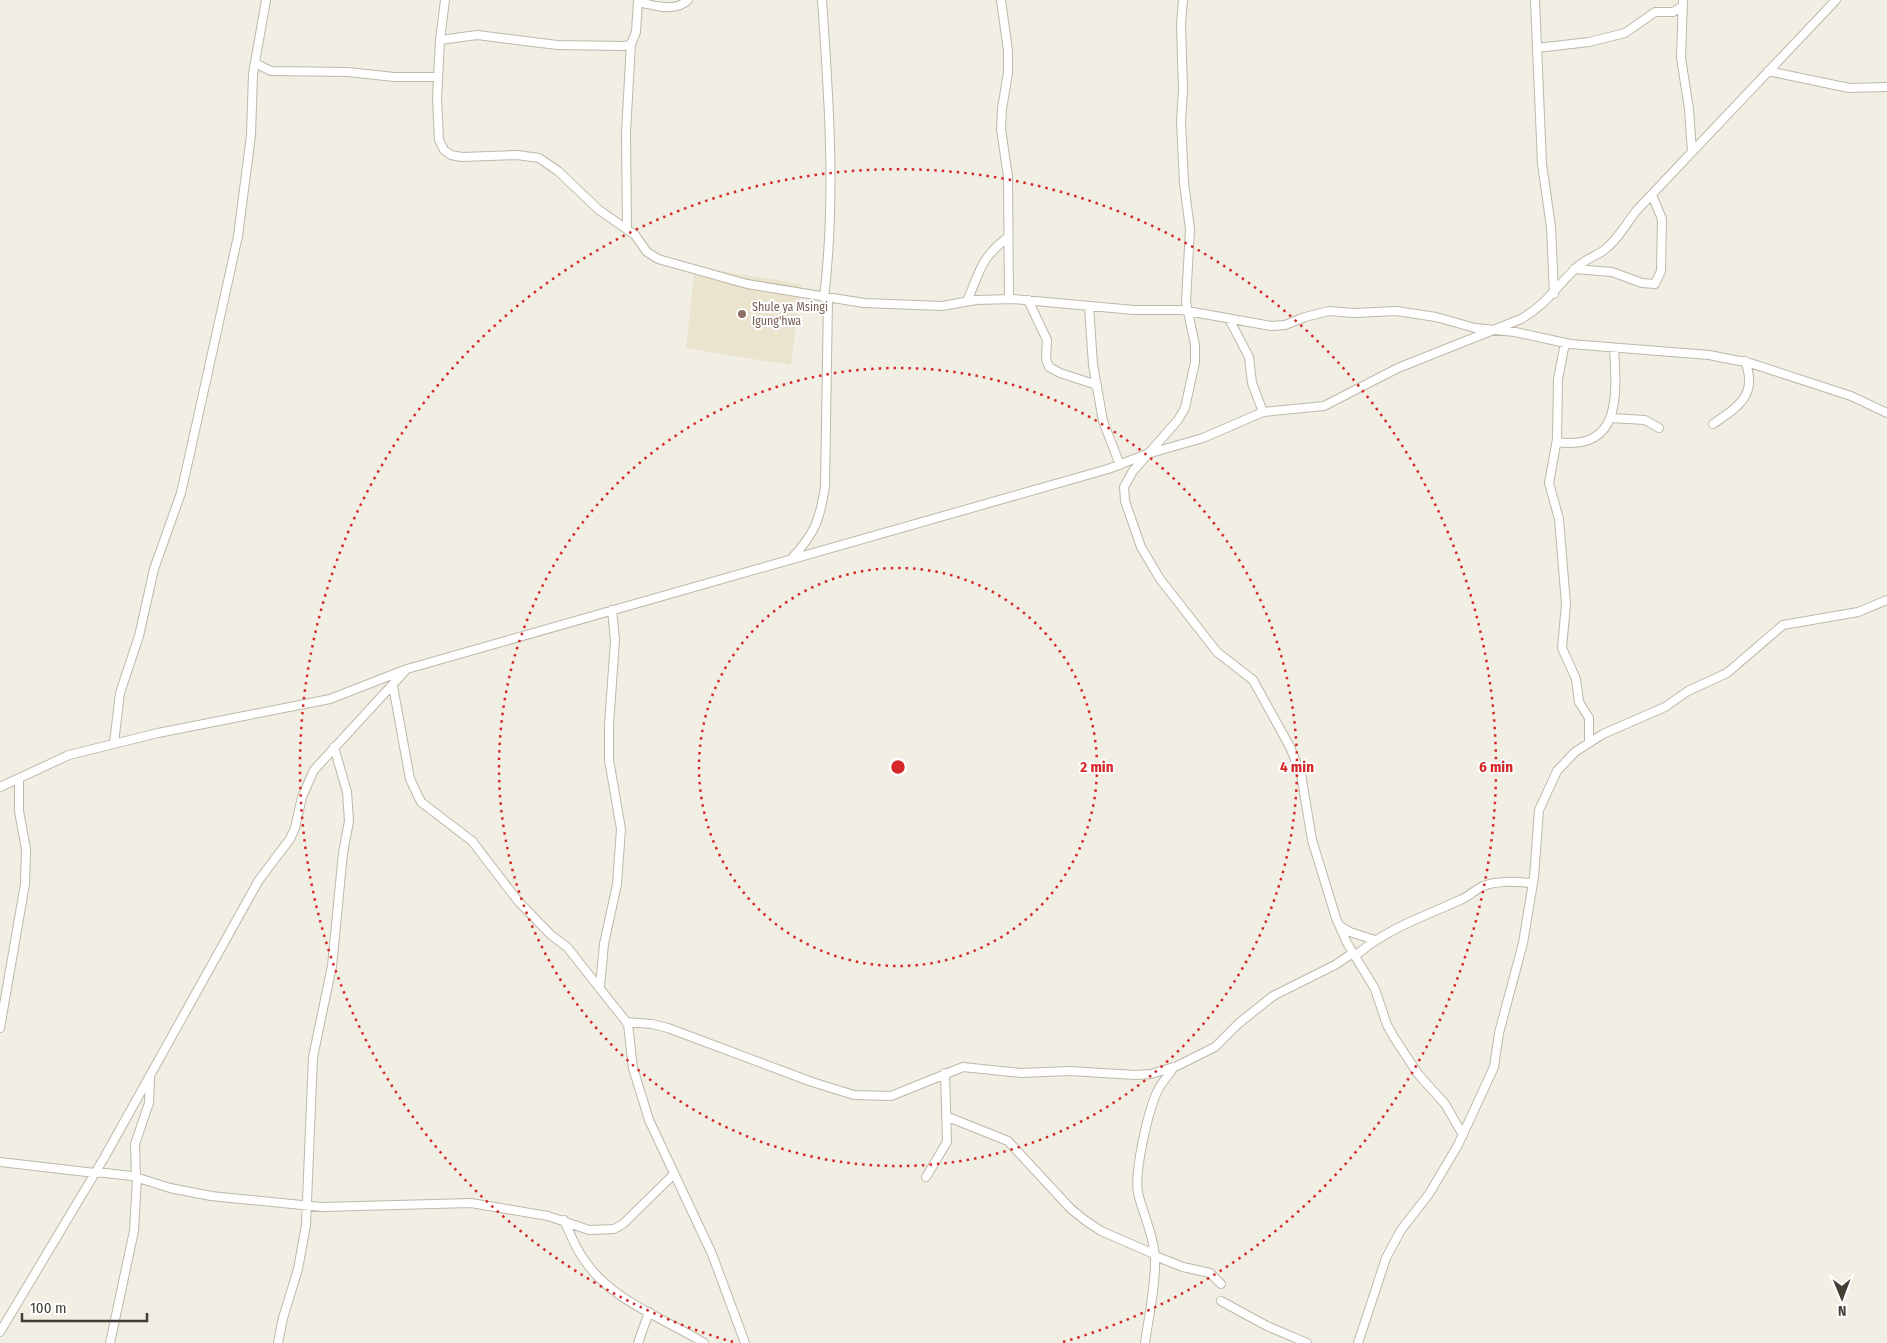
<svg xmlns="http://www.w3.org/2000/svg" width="1887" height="1343" font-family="'Fira Sans Condensed',sans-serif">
	<rect width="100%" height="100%" fill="#f1eee4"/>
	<path fill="#eae3ce" d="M695,267L801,284L791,365L686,348Z"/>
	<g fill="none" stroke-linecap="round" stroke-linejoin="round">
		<g stroke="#bfb8aa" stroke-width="10">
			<path id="minor" d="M445,0L440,40L437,98L439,140L444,150L451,155L462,157L517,155L539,158L558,171L599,210L635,235L647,252L658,259L747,284L864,303L942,306L976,300L1013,299L1134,310H1182L1271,326L1285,325L1305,317L1329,311L1354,313L1396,311L1436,317L1475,328L1515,332L1570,344L1709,355L1750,363L1851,396L1887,413
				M822,0C829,99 836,199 824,298
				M1001,0L1008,51V73L1002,109L1001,129L1008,177L1009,299
				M1183,0L1181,24L1183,90L1181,121L1184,183L1190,229L1186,302L1195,345V362L1185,408L1178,420L1133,471L1124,487L1125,501L1141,547L1160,579L1217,652L1253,680L1290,747L1301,774L1312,840L1336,918L1347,943L1375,989L1387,1025L1395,1039L1418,1074L1445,1104L1463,1135
				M1535,0L1542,164L1551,227L1554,294
				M1683,0L1681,58L1689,109L1692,152
				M638,2C653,5 675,13 688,0
				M440,40L477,35L557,45L625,46L631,44L636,32L638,0
				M1537,48L1589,42L1625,33L1655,12H1673L1683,6
				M255,63L271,71L348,72L394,77H438
				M1768,71L1849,88L1887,87
				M627,228L626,133L631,43
				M1574,269L1612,272L1642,283L1655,284L1661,271L1662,219L1652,195
				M1028,300L1047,340L1046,359L1049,367L1060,373L1097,385
				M967,301C981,270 979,260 1008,237
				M1089,306L1093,365L1103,421L1120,465
				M1229,319L1249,357L1252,383L1263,412
				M1565,343L1558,379L1557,439L1549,483L1559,519L1566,604L1562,648L1576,679L1579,702L1589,718V743
				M1611,418L1645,420L1659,428
				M1713,424C1739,406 1758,395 1745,361
				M1557,442C1621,451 1617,396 1614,349
				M793,557C815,533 820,519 825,487L828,298
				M393,686L410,779L421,802L472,841L518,901L551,935L567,947L628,1024L633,1068L649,1120L712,1254L745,1343
				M114,743L120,693L139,636L154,569L181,493L188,462L238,236L251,135L253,74L266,0
				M0,787L69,755L158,733L330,699L407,669L1108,469L1147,454L1203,438L1263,412L1324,406L1398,368L1521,319C1547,304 1554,289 1574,270C1582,261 1593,257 1603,251C1617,241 1626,224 1637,210L1836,0
				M1340,926L1350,932L1375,940
				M1355,956C1386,929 1423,917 1460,900C1468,897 1475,890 1483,886C1497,880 1518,882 1533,883
				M600,986L604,944L617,884L621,829L609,760V725L615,640L612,610
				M626,1022L652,1024L668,1028L812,1082L854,1095L891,1096L963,1067L1021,1073L1070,1071L1135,1075L1151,1074L1177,1066L1215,1047L1239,1023L1273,996L1335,965L1353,953
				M0,1028L25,884L26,849L19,811V779
				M948,1117L1008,1141L1071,1209L1086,1221L1101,1231L1154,1254
				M0,1162L95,1173
				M96,1172L132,1176L170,1188L211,1196L322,1207L471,1203L548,1216L589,1230L614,1229L623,1224L673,1175
				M136,1177L135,1144L149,1103L150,1077
				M926,1177L947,1142L945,1073
				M564,1220C570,1234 576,1249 585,1261C612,1301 664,1318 704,1343
				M1155,1256L1183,1267L1210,1273L1221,1284
				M1221,1301L1267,1326L1307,1343
				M0,1332L104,1158L259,880L290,839L295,828L302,797L314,770L405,671
				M110,1343L134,1231L137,1178
				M278,1343L283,1318L298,1269L306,1225L313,1057L332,966L343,853L349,821L347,792L334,747
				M638,1343L649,1312
				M1145,1343C1149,1314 1156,1285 1155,1256C1153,1233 1143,1214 1138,1193C1134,1172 1148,1112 1157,1092C1161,1083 1169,1075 1174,1067
				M1358,1343L1386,1258L1401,1230L1429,1194L1458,1145L1494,1067L1499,1033L1523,943L1534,877L1539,810L1557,771L1575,752L1603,734L1665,707L1688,691L1727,673L1783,625L1858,612L1887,600"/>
		</g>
		<use href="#minor" stroke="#fff" stroke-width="8"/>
	</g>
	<g fill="none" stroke="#d62828" stroke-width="2.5" stroke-dasharray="2.5 5">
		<circle cx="898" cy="767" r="199"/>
		<circle cx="898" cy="767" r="399"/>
		<path d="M733 1342A598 598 0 1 1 1063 1342"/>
	</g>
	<circle fill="#8d6e63" stroke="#fff" stroke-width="2" cx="742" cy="314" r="5"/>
	<g text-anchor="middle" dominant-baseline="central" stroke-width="4" stroke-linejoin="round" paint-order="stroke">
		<g font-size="12" fill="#785e54" stroke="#fff" text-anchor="start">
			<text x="752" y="307">Shule ya Msingi<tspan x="752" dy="14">Igung'hwa</tspan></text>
		</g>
	</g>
	<circle cx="898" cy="767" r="8" fill="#d62828" stroke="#fff" stroke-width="2.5"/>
	<g font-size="15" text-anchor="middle" font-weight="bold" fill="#d62828" stroke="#fff" stroke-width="4" stroke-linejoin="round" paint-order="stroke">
		<text x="1097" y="772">2 min</text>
		<text x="1297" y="772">4 min</text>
		<text x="1496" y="772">6 min</text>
	</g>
	<g transform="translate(1842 1298) rotate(179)" stroke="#ffffff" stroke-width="4" paint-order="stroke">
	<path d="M0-4L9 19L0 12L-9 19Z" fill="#433e34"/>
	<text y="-8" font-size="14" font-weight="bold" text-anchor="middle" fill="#433e34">N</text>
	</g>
	<path d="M22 1313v8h125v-8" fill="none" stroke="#433e34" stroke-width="2.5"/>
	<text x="30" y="1313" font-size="15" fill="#433e34" stroke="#ffffff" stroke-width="4" paint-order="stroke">100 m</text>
</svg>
